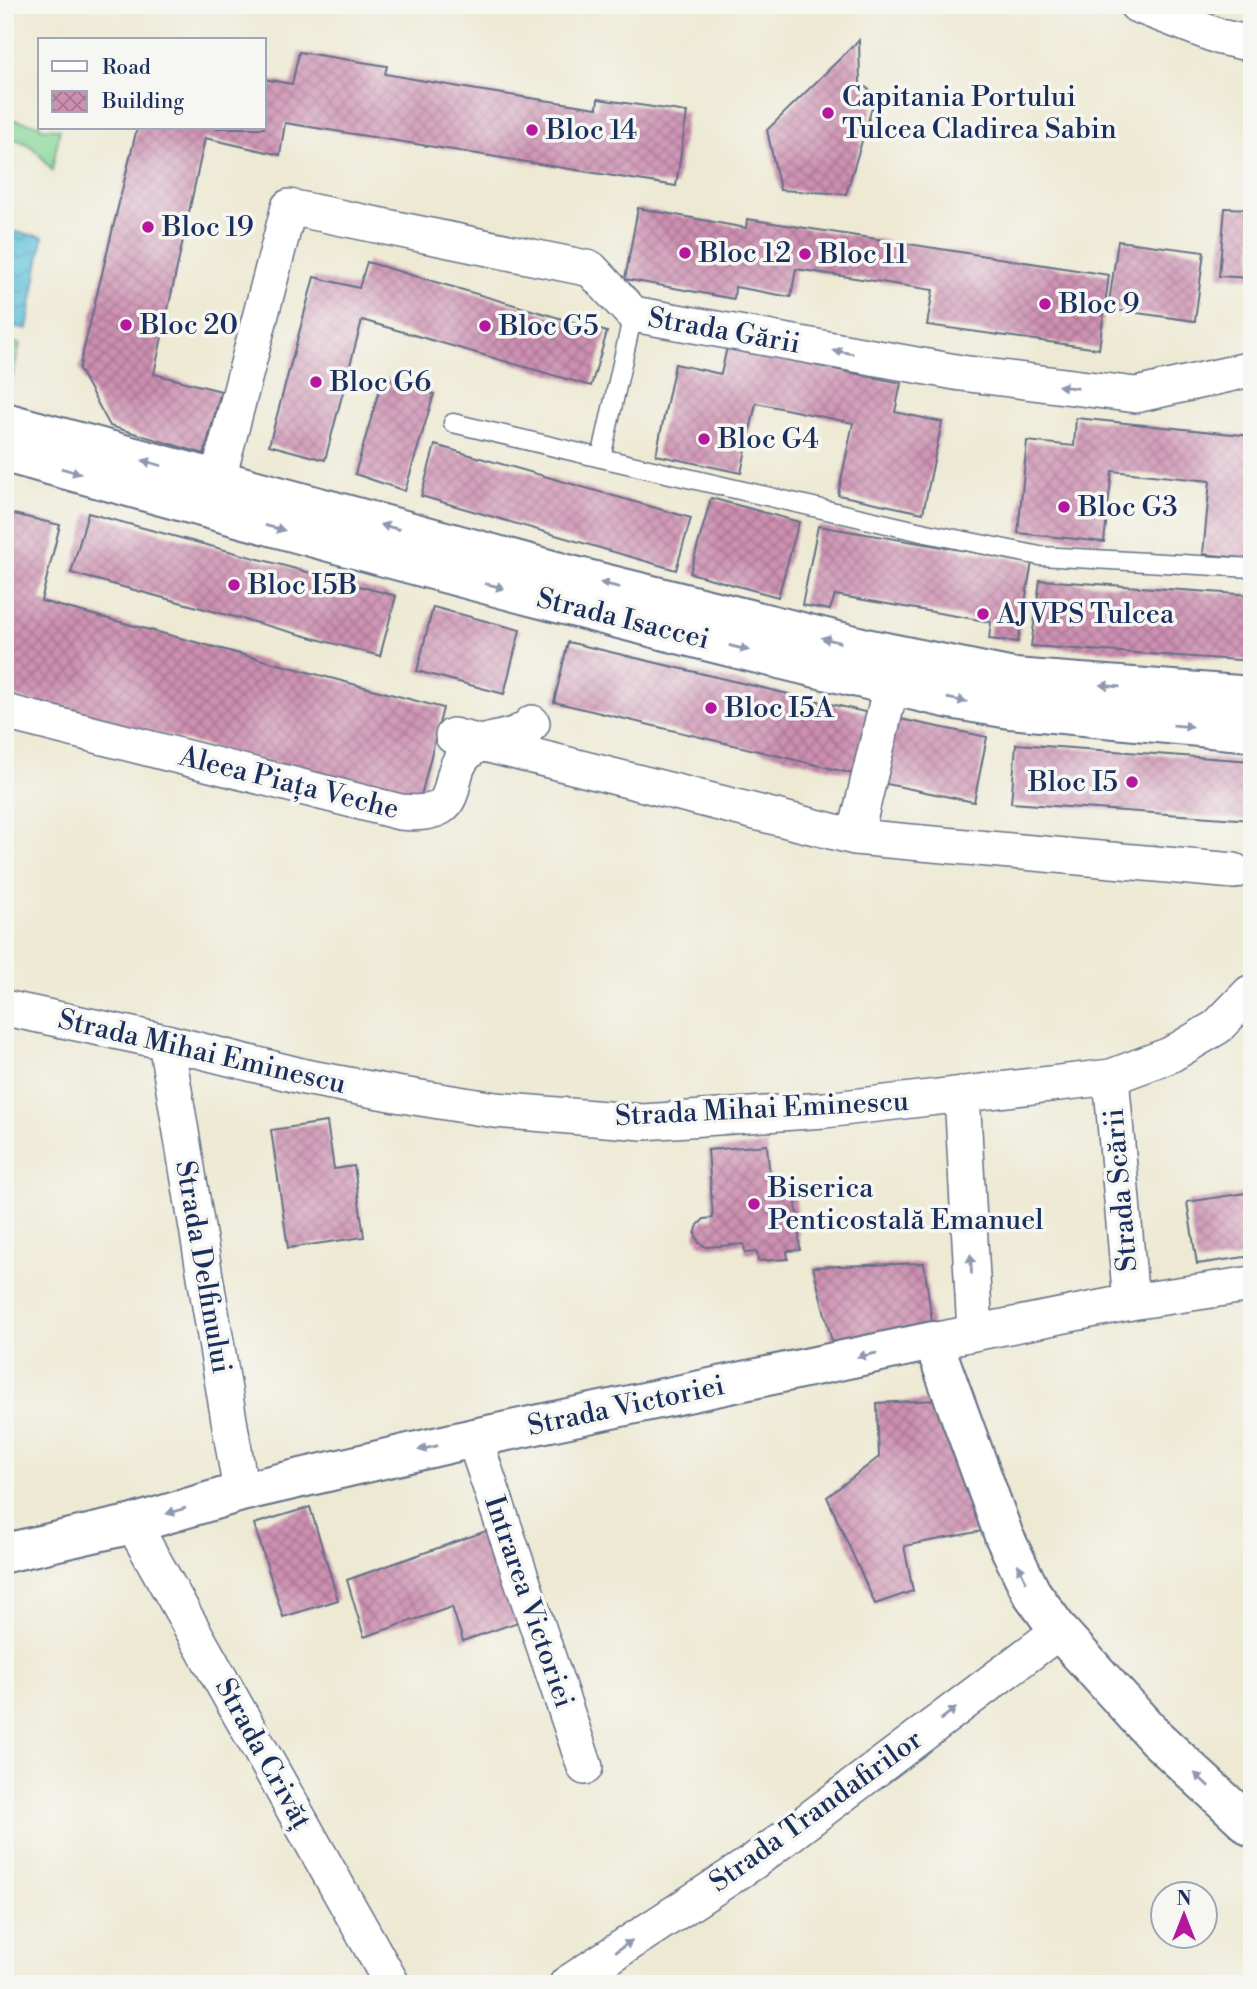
<svg xmlns="http://www.w3.org/2000/svg" width="1257" height="1989" font-family="'Libre Bodoni',serif">
	<defs>
		<pattern id="water-waves" width="16" height="10" patternUnits="userSpaceOnUse" patternTransform="scale(1.75)"><rect width="16" height="10" fill="#5abfd8"/><path d="M0 5q4-4 8 0t8 0" fill="none" stroke="#4a9cb2"/></pattern>
		<pattern id="building-cross-hatch" width="8" height="8" patternUnits="userSpaceOnUse" patternTransform="scale(1.75)"><rect width="8" height="8" fill="#ce90b1"/><path d="M0 0l8 8M0 8l8-8" fill="none" stroke="#a67693"/></pattern>
	</defs>
	<rect width="100%" height="100%" fill="#f6f6f2"/>
	<filter id="ink" filterUnits="userSpaceOnUse"><feTurbulence type="fractalNoise" baseFrequency=".0143" numOctaves="2"/><feDisplacementMap in="SourceGraphic" scale="14" xChannelSelector="R" yChannelSelector="G"/><feConvolveMatrix kernelMatrix="1 2 1 2 8 2 1 2 1" color-interpolation-filters="sRGB"/></filter>
	<filter id="wash" filterUnits="userSpaceOnUse"><feTurbulence type="fractalNoise" baseFrequency=".00686" numOctaves="4" result="noise"/><feDisplacementMap in="SourceGraphic" scale="28" xChannelSelector="R" yChannelSelector="G"/><feGaussianBlur stdDeviation="1.57" result="paint"/><feColorMatrix in="noise" values="0 0 0 0 0 0 0 0 0 0 0 0 0 0 0 0 0 1.4 0 .05"/><feComposite in="paint" operator="in"/></filter>
	<g filter="url(#wash)">
		<rect width="100%" height="100%" fill="#ede9d3"/>
		<path fill="#86d695" stroke="#50827a" stroke-width="2" d="M5,118L40,125V128L60,129L52,170C38,152 29,139 5,138Z
			M5,341L20,344L9,390H5Z"/>
		<path fill="url(#water-waves)" stroke="#3a779b" stroke-width="2" d="M5,230L43,237L27,329L5,326Z"/>
		<g id="blocks">
			<path fill="url(#building-cross-hatch)" d="M859,40L860,83L876,95L846,194L780,190L767,130Z
				M299,52L387,66L385,74L477,90L597,108L598,99L687,112L676,186L285,123L280,155L205,138L154,374L221,391L204,454L110,426L79,369L137,128H264V79L292,84Z
				M638,208L746,228L747,219L1109,275L1099,349L927,325L933,290L796,269L791,297L735,287L734,299L625,279Z
				M1225,208L1252,209V278L1219,276Z
				M1118,241L1204,252L1195,321L1108,309Z
				M367,262L607,332L591,386L362,320L325,460L269,445L314,277L359,288Z
				M727,347L901,383L895,412L942,422L923,513L838,495L853,423L756,403L741,473L656,455L675,364L721,374Z
				M383,377L434,394L405,491L355,474Z
				M1076,418L1252,436V559L1203,554L1210,481L1112,471L1104,542L1018,533L1027,441L1074,446Z
				M435,445L691,518L676,570L421,496Z
				M711,498L799,522L778,597L690,573Z
				M5,512L60,525L41,601L443,708L420,800L5,695Z
				M88,513L396,596L380,656L71,573Z
				M818,526L1032,562L1018,642L989,639L991,622L835,595L830,610L802,605Z
				M1040,580L1252,595V661L1031,646Z
				M433,607L520,630L504,694L417,671Z
				M568,642L869,713L854,774L554,702Z
				M895,718L987,737L974,802L882,783Z
				M1016,744L1252,761V820L1011,803Z
				M327,1122L334,1169L354,1166L364,1237L288,1248L271,1130Z
				M767,1145L771,1191L795,1189L800,1250L787,1251L788,1259L758,1261L757,1252L745,1253L744,1244L706,1247L699,1243L695,1234L698,1225L704,1219L713,1218L708,1150Z
				M1252,1192V1256L1197,1264L1187,1202Z
				M924,1263L933,1329L832,1342L813,1267Z
				M937,1400L982,1531L904,1546L913,1591L875,1604L827,1497L879,1457L877,1403Z
				M310,1507L338,1600L283,1617L254,1524Z
				M489,1530L521,1621L463,1641L452,1607L364,1637L347,1580Z"/>
		</g>
	</g>
	<g filter="url(#ink)">
		<use href="#blocks" fill-opacity="0" stroke="#647087" stroke-width="2"/>
		<g fill="none" stroke-linecap="round" stroke-linejoin="round">
			<g stroke="#647087" stroke-width="21">
				<path id="lane" d="M633,314L601,458L926,533L1040,556L1252,568
					M453,423L601,458"/>
			</g>
			<g stroke="#647087" stroke-width="38">
				<path id="street" d="M1137,5L1220,37L1252,44
					M217,482L289,207L591,269L633,314L961,373L1136,395L1252,369
					M5,712L400,812C473,819 438,775 470,750C489,735 516,742 532,723
					M453,736L855,837L1234,871
					M855,837L891,686
					M5,1008L166,1042L305,1077L396,1094L495,1110L643,1122L825,1110L1111,1077L1170,1055L1217,1027L1250,993
					M166,1042L241,1492
					M1111,1077L1131,1302
					M962,1094L975,1332
					M933,1341L1131,1302L1252,1284
					M474,1438L585,1767
					M133,1524L392,1984
					M567,1984L753,1862L1059,1631"/>
			</g>
			<g stroke="#647087" stroke-width="42">
				<path id="secondary" d="M5,1553L133,1524L241,1492L474,1438L933,1341L1004,1536L1031,1592L1059,1631L1156,1738L1252,1827"/>
			</g>
			<g stroke="#647087" stroke-width="42">
				<path id="primary" d="M5,422L571,575L866,648L1014,678L1252,696
					M5,453C319,539 632,628 950,699L1010,709L1252,732"/>
			</g>
			<use href="#lane" stroke="#fff" stroke-width="18"/>
			<use href="#street" stroke="#fff" stroke-width="35"/>
			<use href="#secondary" stroke="#fff" stroke-width="38"/>
			<use href="#primary" stroke="#fff" stroke-width="38"/>
		</g>
		<defs><path id="oneway-solid" d="M-6-.8H1V-3.2L6.5 0L1 3.2V.8H-6Z" transform="scale(1.75)"/></defs>
		<g fill="#8d97ae">
			<use href="#oneway-solid" transform="translate(843 352) rotate(-170)"/>
			<use href="#oneway-solid" transform="translate(1068 387) rotate(-173)"/>
			<use href="#oneway-solid" transform="translate(152 463) rotate(-164)"/>
			<use href="#oneway-solid" transform="translate(71 471) rotate(16)"/>
			<use href="#oneway-solid" transform="translate(390 527) rotate(-165)"/>
			<use href="#oneway-solid" transform="translate(275 528) rotate(15)"/>
			<use href="#oneway-solid" transform="translate(610 585) rotate(-166)"/>
			<use href="#oneway-solid" transform="translate(495 586) rotate(15)"/>
			<use href="#oneway-solid" transform="translate(831 640) rotate(-166)"/>
			<use href="#oneway-solid" transform="translate(739 648) rotate(14)"/>
			<use href="#oneway-solid" transform="translate(1110 686) rotate(-175)"/>
			<use href="#oneway-solid" transform="translate(957 700) rotate(10)"/>
			<use href="#oneway-solid" transform="translate(1183 726) rotate(5)"/>
			<use href="#oneway-solid" transform="translate(971 1264) rotate(-93)"/>
			<use href="#oneway-solid" transform="translate(867 1355) rotate(168)"/>
			<use href="#oneway-solid" transform="translate(428 1448) rotate(167)"/>
			<use href="#oneway-solid" transform="translate(176 1511) rotate(163)"/>
			<use href="#oneway-solid" transform="translate(1022 1573) rotate(-116)"/>
			<use href="#oneway-solid" transform="translate(948 1714) rotate(-37)"/>
			<use href="#oneway-solid" transform="translate(1202 1780) rotate(-137)"/>
			<use href="#oneway-solid" transform="translate(624 1946) rotate(-33)"/>
		</g>
	</g>
	<g fill="#b5179e" stroke="#f6f6f2" stroke-width="2.5">
		<circle cx="828" cy="113" r="7"/>
		<circle cx="532" cy="130" r="7"/>
		<circle cx="148" cy="227" r="7"/>
		<circle cx="685" cy="253" r="7"/>
		<circle cx="805" cy="254" r="7"/>
		<circle cx="1045" cy="304" r="7"/>
		<circle cx="126" cy="325" r="7"/>
		<circle cx="485" cy="326" r="7"/>
		<circle cx="316" cy="382" r="7"/>
		<circle cx="704" cy="439" r="7"/>
		<circle cx="1064" cy="507" r="7"/>
		<circle cx="234" cy="585" r="7"/>
		<circle cx="983" cy="614" r="7"/>
		<circle cx="711" cy="708" r="7"/>
		<circle cx="1132" cy="782" r="7"/>
		<circle cx="754" cy="1204" r="7"/>
	</g>
	<g text-anchor="middle" dominant-baseline="central" stroke-width="7" stroke-linejoin="round" paint-order="stroke">
		<g font-size="28" fill="#1b2f5e" stroke="#f6f6f2" text-anchor="start">
			<text x="842" y="97">Capitania Portului<tspan x="842" dy="32">Tulcea Cladirea Sabin</tspan></text>
			<text x="546" y="130">Bloc 14</text>
			<text x="162" y="227">Bloc 19</text>
			<text x="699" y="253">Bloc 12</text>
			<text x="819" y="254">Bloc 11</text>
			<text x="1059" y="304">Bloc 9</text>
			<text x="140" y="325">Bloc 20</text>
			<text x="499" y="326">Bloc G5</text>
			<text x="330" y="382">Bloc G6</text>
			<text x="718" y="439">Bloc G4</text>
			<text x="1078" y="507">Bloc G3</text>
			<text x="248" y="585">Bloc I5B</text>
			<text x="997" y="614">AJVPS Tulcea</text>
			<text x="725" y="708">Bloc I5A</text>
			<text x="1118" y="782" text-anchor="end">Bloc I5</text>
			<text x="768" y="1188">Biserica<tspan x="768" dy="32">Penticostală Emanuel</tspan></text>
		</g>
		<g font-size="28" fill="#1b2f5e" stroke="#f6f6f2">
			<text transform="translate(724 331) rotate(10)">Strada Gării</text>
			<text transform="translate(623 619) rotate(14)">Strada Isaccei</text>
			<text transform="translate(289 783) rotate(14)">Aleea Piața Veche</text>
			<text transform="translate(202 1052) rotate(13)">Strada Mihai Eminescu</text>
			<text transform="translate(762 1109) rotate(-3)">Strada Mihai Eminescu</text>
			<text transform="translate(1121 1190) rotate(-95)">Strada Scării</text>
			<text transform="translate(203 1267) rotate(80)">Strada Delfinului</text>
			<text transform="translate(626 1406) rotate(-12)">Strada Victoriei</text>
			<text transform="translate(529 1602) rotate(71)">Intrarea Victoriei</text>
			<text transform="translate(263 1754) rotate(61)">Strada Crivăț</text>
			<text transform="translate(816 1811) rotate(-36)">Strada Trandafirilor</text>
		</g>
	</g>
	<rect width="1257" height="1989" fill="none" stroke="#f6f6f2" stroke-width="28"/>
	<rect x="38" y="38" width="228" height="91" fill="#f6f6f2" stroke="#9ea6b7" stroke-width="2"/>
	<rect x="52" y="61" width="35" height="10" fill="#ffffff" stroke="#9ea6b7" stroke-width="2"/>
	<text x="102" y="74" font-size="21" fill="#1b2f5e">Road</text>
	<rect x="52" y="91" width="35" height="21" fill="url(#building-cross-hatch)" stroke="#9ea6b7" stroke-width="2"/>
	<text x="102" y="108" font-size="21" fill="#1b2f5e">Building</text>
	<g transform="translate(1184 1915)"><circle r="33" fill="#f6f6f2" stroke="#9ea6b7" stroke-width="2"/>
	<path d="M0-5L12 26L0 18L-12 26Z" fill="#b5179e"/>
	<text y="-10" font-size="19" font-weight="bold" text-anchor="middle" fill="#1b2f5e">N</text>
	</g>
</svg>
